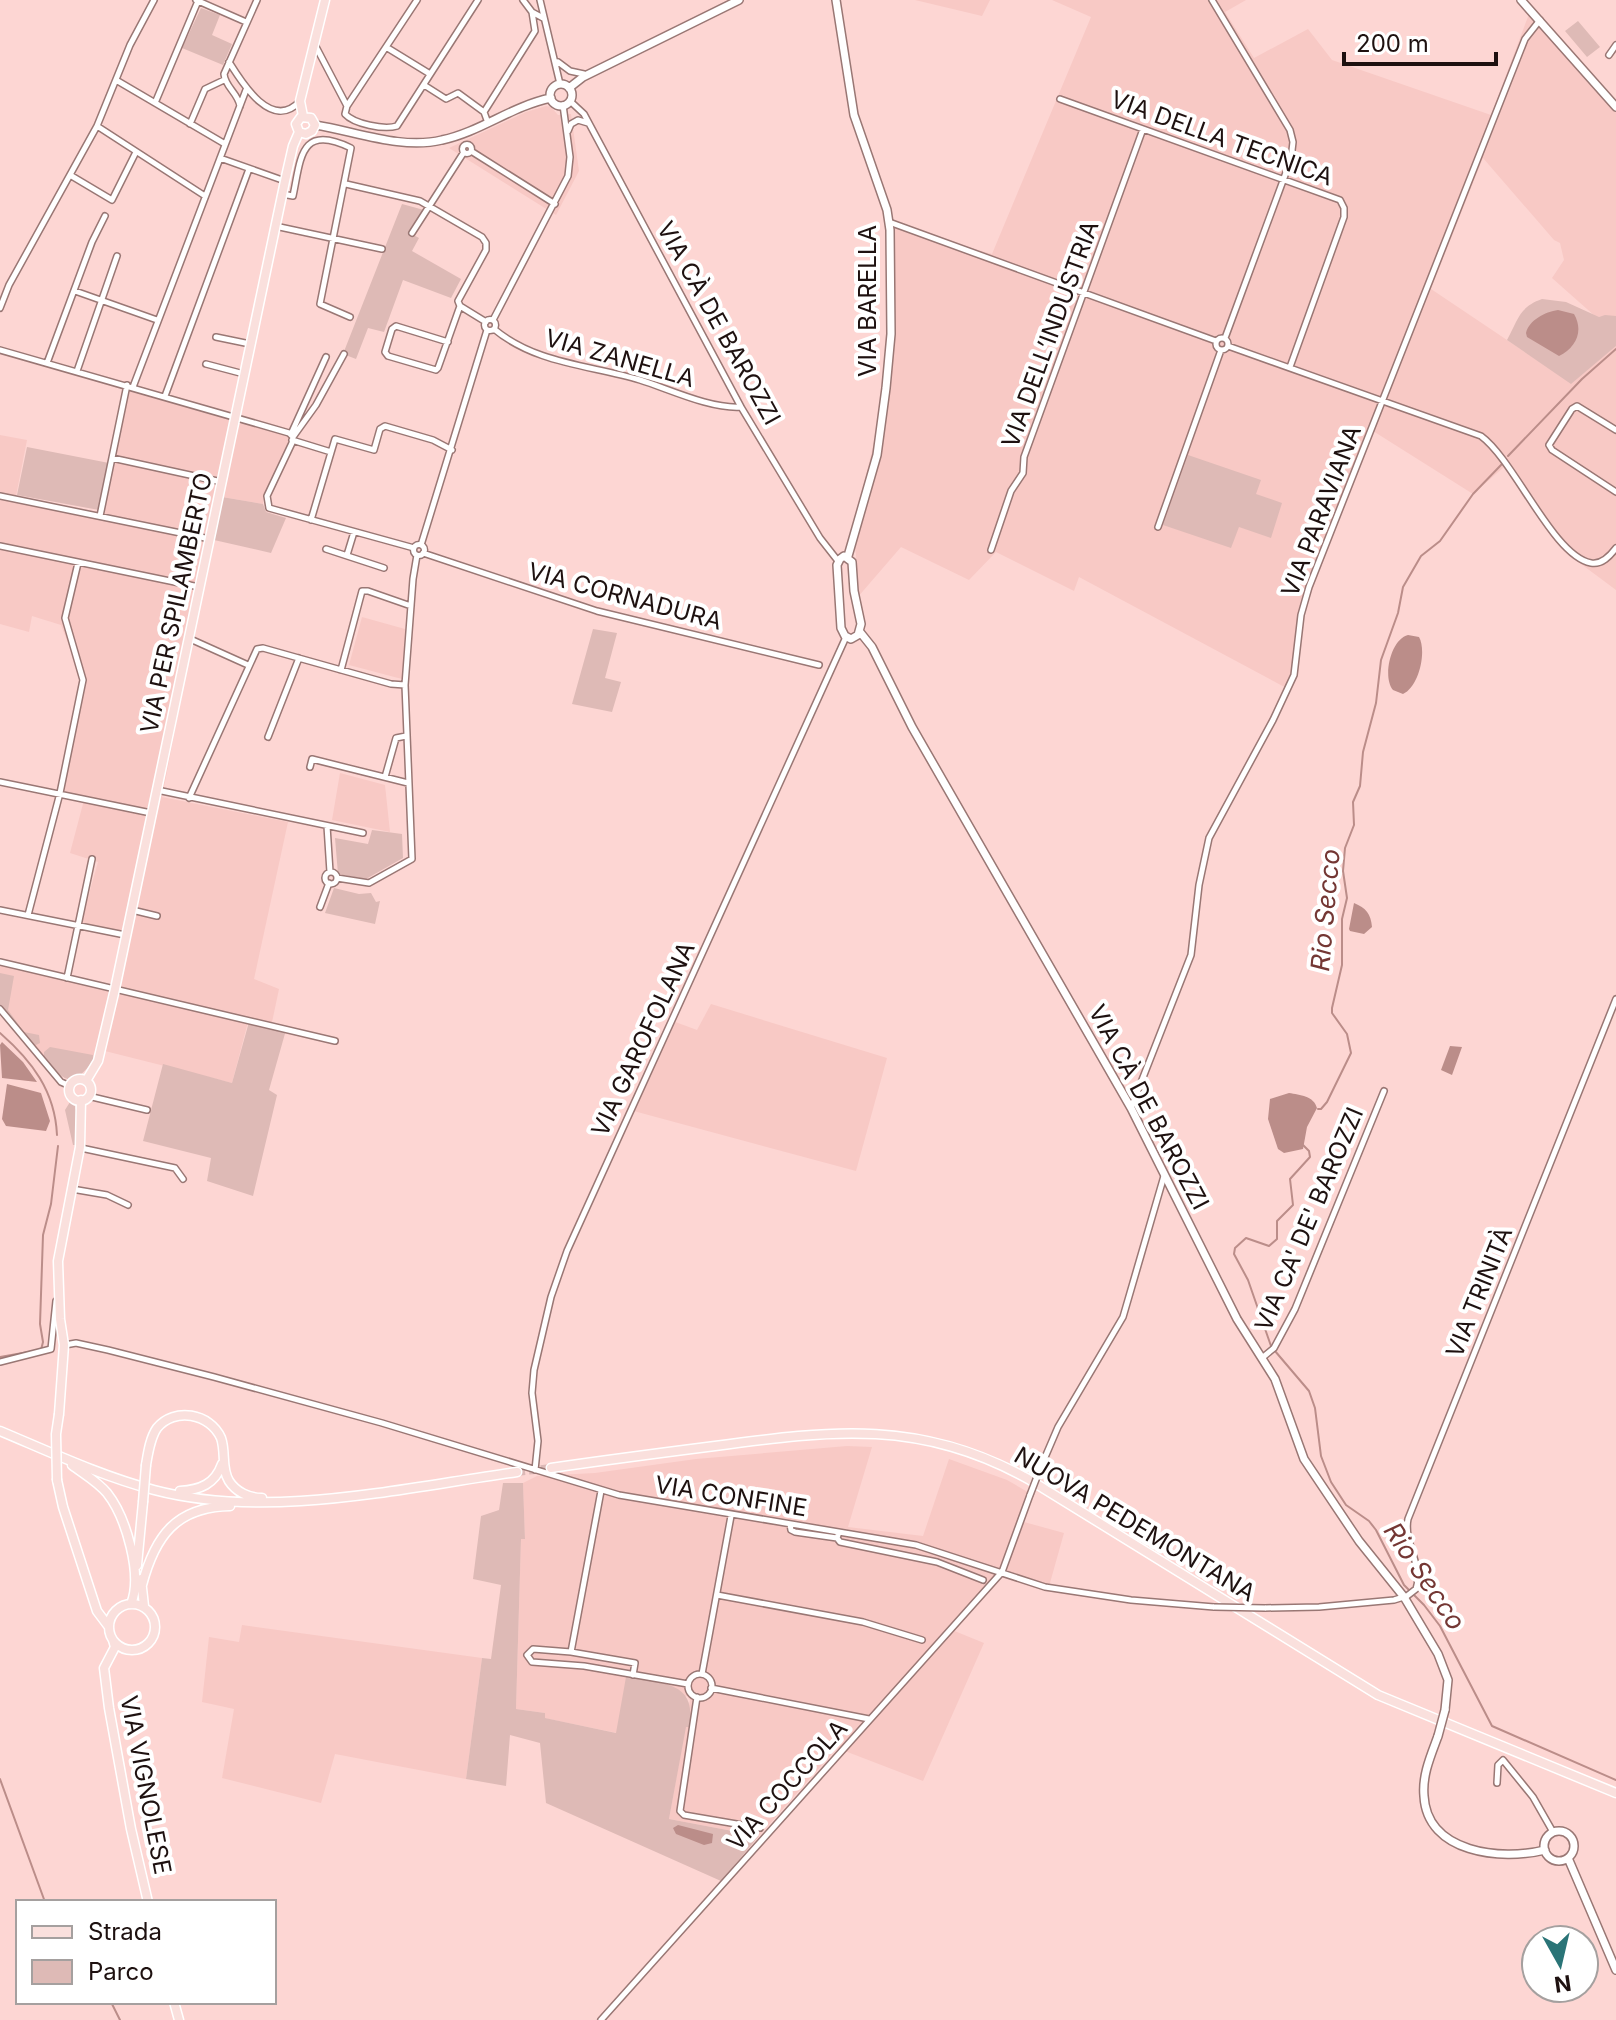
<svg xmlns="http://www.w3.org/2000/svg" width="1616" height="2020" font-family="Inter,sans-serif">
	<rect width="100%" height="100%" fill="#fdd6d3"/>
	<path fill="#f8c9c5" d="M915,0H990L982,16Z
		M1052,0H1246L1225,12L1254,58L1308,29L1332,60L1491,115L1529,14L1616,112V316L1596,317L1552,278L1564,260L1560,243L1554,240L1483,158L1431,289L1571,383L1616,346V590L1565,552L1551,536L1504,467L1473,494L1373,431L1307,604L1301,630L1297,675L1290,690L1079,577L1074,591L996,552L969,580L901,547L857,598L856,554L852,534L880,417L885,365L889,225L992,254L1091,17Z
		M546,106L551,107L558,115L571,114L579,171L556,215L449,148L526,112Z
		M123,389L236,417L162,797L288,822L254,979L279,989L271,1027L248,1022L232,1083L101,1050L98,1061L52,1051L44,1058L39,1056L0,1014V963L114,991L125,936L80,926L98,862L70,853L84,800L63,792L81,689L76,664L61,625L32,616L29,632L0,624V435L27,440L16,496L99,512Z
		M244,423L288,436L290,440L263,496V504L222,497L237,425Z
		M362,617L405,629L402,679L349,665Z
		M340,773L385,785L390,832L332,820Z
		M711,1004L887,1058L856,1171L630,1110L670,1020L697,1030Z
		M847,1446L872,1447L848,1527L923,1536L949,1459L1007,1480L1033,1495L1024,1522L1064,1533L1048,1590L999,1573L952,1630L984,1643L923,1781L837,1748L759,1836L669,1819L690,1700L687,1696L617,1733L544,1718L545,1713L516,1709L521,1539L525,1538L523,1483L537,1476L595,1473L696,1459Z
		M242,1625L482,1658L466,1779L335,1754L321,1803L222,1778L234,1709L202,1702L209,1637L239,1642Z"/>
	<path fill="#debab6" d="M201,8L220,15L212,35L232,44L223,65L182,48Z
		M1578,21L1600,47L1587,57L1565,31Z
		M402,204L424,210L410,233L419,238L412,251L461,279L451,298L403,280L384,332L368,328L356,359L343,354Z
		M1542,299L1566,302L1599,317L1605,315L1616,316V346L1571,384L1507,340C1518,320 1519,307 1542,299Z
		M27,447L109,463L99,510L17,495Z
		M1188,455L1261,480L1256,494L1282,503L1271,538L1239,527L1231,548L1163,525Z
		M222,497L263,504L266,512L286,518L271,553L214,540Z
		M593,629L617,633L605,678L621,682L612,712L572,704Z
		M372,830L402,834L403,858L366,879L338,874L335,838L368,844Z
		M334,888L359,894L371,893L376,902L380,901L375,924L325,913Z
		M0,973L14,976L8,1010L24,1032L39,1035L40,1043L36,1045L31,1044L0,1007Z
		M249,1022L286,1030L269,1090L277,1095L253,1196L207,1181L211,1158L143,1141L163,1064L232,1083Z
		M50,1047L93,1055L94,1060C71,1089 67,1083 44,1059V1052Z
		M70,1102L74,1103L77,1114L76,1145H73L65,1110Z
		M503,1483H523L525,1539H521L516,1709L545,1713V1718L616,1733L626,1677C661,1684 698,1680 689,1727H686L669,1819L759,1836L721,1881L546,1803L540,1743L510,1735L506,1786L466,1779L482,1658L491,1659L501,1585L473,1579L481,1516L499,1510Z"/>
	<path fill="#bb8d89" d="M1558,310L1574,314C1584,331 1576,348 1559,356L1527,337L1526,333C1529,320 1545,312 1558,310Z
		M1408,635L1419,637C1427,651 1419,687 1403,694L1393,690C1382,677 1391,639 1408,635Z
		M1354,903C1366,908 1371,914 1372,927L1364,934L1350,931L1349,929Z
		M2,1042L23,1062L37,1082L2,1078L0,1045Z
		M1450,1046L1462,1047L1452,1075L1441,1070Z
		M7,1084L41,1093L50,1121L46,1131L6,1126L2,1119Z
		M1289,1093C1300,1095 1314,1096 1317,1108L1307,1127L1303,1149L1284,1153L1278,1149L1268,1119L1270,1099Z
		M678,1825L713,1834L712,1843L704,1845L676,1834L673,1828Z"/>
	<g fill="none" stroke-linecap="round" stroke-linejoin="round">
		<path stroke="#bb8d89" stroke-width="2" d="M1508,456L1582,379L1616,349
			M0,1033C32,1061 55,1091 57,1135
			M1318,1109H1321L1327,1102L1351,1053L1347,1034L1332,1013V1008L1342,965V919L1347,898L1343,871L1345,848L1354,825L1353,802L1360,786L1363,752L1376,703L1381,660L1398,613L1403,587L1421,556L1440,541L1473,494L1502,464
			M1271,1346L1248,1280L1234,1254L1235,1248L1246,1238L1269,1246L1277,1239V1221L1293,1205L1290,1179L1310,1157L1309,1151L1303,1145
			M41,1350L43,1342L40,1324L43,1235L51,1204L58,1146
			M1275,1351L1309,1391L1315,1408L1321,1456L1331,1482L1346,1505L1369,1521L1376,1530L1404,1585L1424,1605L1440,1626L1492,1726L1616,1780
			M0,1357L34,1351
			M0,1779L45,1902
			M111,2002L120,2020"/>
		<path stroke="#dcb8b6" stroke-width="8" stroke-dasharray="8 4" stroke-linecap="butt" d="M517,1472L551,1468"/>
		<g stroke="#997774" stroke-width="8">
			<path id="minor" d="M196,0L246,22
				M417,0L347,106L345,114C354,124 384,130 397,126L478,0
				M523,0L532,12L543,18
				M540,0L560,84
				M1212,0L1290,130L1293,142L1291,159L1225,338
				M314,43L347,106
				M386,47L430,74
				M1609,55L1616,45
				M229,62C242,83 272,132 300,101
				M558,62L570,71L584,74
				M116,80L225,144
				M424,85L446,99L458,93L484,112L488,123
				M1060,99L1340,200L1344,208V217L1290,367
				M570,101L584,114L741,407L820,538L838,561
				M155,103L198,1
				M240,106C238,93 225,87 224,74L257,0
				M484,112L535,31L532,12
				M190,124L205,89L224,80
				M97,126L205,196
				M568,131L571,124L578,120L588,123
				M462.5 149a4.5 4.5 0 1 1 9 0a4.5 4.5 0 1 1-9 0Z
				M471,151L555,204
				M220,158L285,181
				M70,175L112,200L136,152
				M346,184L420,201L482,237L486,243V250L458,301L460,306L486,322
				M282,194L293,196C301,158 300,123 351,148L320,304L350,317
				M889,222L1216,341
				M275,226L382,249
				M412,233L464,152
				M75,291L157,320
				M0,308L9,285L97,126L130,45L154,0
				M484.5 325a5.5 5.5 0 1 1 11 0a5.5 5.5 0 1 1-11 0Z
				M493,320L568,176L570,157L563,105
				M494,329C536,364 590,365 640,380C669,389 710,409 741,407
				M216,337L250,344
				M1216 344a6 6 0 1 1 12 0a6 6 0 1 1-12 0Z
				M448,342L396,326L392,329L385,352L388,356L436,370L438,368L460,306
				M1228,346L1481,436C1515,461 1553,556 1591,563C1602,565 1610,556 1616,548
				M0,350L289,433L293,437L292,443L267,496L269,508L414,548
				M47,363L92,242L105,216
				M206,364L244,374
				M77,371L117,256
				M133,387L246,90
				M165,396L249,169
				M1616,430L1577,406L1572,409L1549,445L1552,450L1616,492
				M291,434L326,357
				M293,437L316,405L344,354
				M292,440L331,452
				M112,458L222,482
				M0,496L210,539
				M100,516L127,385
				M311,520L335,439L374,450L380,429L385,426L433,440L452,450
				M1158,527L1221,350
				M413.5 550a5.5 5.5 0 1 1 11 0a5.5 5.5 0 1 1-11 0Z
				M421,545L487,330
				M0,546L199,587
				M326,549L384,568
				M991,550L1011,491L1023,473L1024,457L1143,129
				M423,553L597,611L819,665
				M347,555L354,532
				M188,638L248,665
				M341,670L362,591H368L411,606
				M268,737L299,658
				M310,767L312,759L408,783
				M385,777L396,738L406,736
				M0,782L151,813
				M157,790L363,833
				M189,798L257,649L263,648L391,684L405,685
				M327,826L330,872
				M325 878a6 6 0 1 1 12 0a6 6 0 1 1-12 0Z
				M337,878L369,883L412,859L405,685L413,579L417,555
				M320,907L329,883
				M0,910L125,935
				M132,910L157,916
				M28,915L60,793L83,680L65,618L78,563
				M0,962L335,1041
				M67,978L92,859
				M0,1009L61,1082L70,1086
				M88,1096L147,1110
				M1131,1108L1191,955L1199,885L1209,838L1273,720L1294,675L1301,615L1309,587L1525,39L1540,20
				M81,1148L175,1168L183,1179
				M72,1189L107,1195L128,1205
				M65,1345L76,1343L108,1350L214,1377L382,1423L619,1495L916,1545L1045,1587L1131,1600L1214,1607
				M1262,1358L1274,1348L1295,1309L1384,1091
				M0,1362L51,1349L56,1301
				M1040,1469L1058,1427L1123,1317L1164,1176
				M535,1470L538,1441L532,1393L534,1370L551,1297L567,1251L846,637
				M790,1524L791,1530L795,1532L837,1538
				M839,1532L837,1538L840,1542L937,1562L983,1580
				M717,1595L863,1622L922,1640
				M1265,1608L1319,1607L1394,1600L1407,1596L1416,1589C1424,1566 1403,1543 1408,1519L1616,999
				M571,1652L601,1491
				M702,1674L731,1516
				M688 1686a12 12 0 1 1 24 0a12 12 0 1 1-24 0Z
				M633,1675L635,1663L571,1652L533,1649L527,1655L532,1662L584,1666L688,1684
				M711,1688L869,1719
				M697,1697L680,1811L684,1815L760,1828
				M1497,1783L1498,1765L1503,1760L1533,1797L1553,1832
				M601,2020L1002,1572L1030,1495"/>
		</g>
		<g stroke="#997774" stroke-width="10">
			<path id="tertiary" d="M836,0L854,115L887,210L890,230L891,334L886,388L877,455L848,556
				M844,556L852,562L854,591L861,624L858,635L851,639L845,636L841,628L837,565L840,559Z
				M860,632L872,647L912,727L1131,1108L1237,1319L1275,1379L1304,1459L1359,1541L1404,1597L1438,1654L1448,1680L1445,1710
				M1438,1736C1431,1755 1422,1775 1424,1796C1427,1853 1501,1861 1545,1850
				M1544 1846a15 15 0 1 1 30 0a15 15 0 1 1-30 0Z
				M1568,1858L1616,1970"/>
		</g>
		<g stroke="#997774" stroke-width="10">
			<path id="secondary" d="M1521,0L1616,107
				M550 95a11 11 0 1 1 22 0a11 11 0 1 1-22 0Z
				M569,88L583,77L739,0
				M315,125C355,131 401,150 442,140C480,132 512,106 551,98"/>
		</g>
		<g stroke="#fff" stroke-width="11">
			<path id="primary" d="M303,116L300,101L325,0
				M69 1090a11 11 0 1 1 22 0a11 11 0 1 1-22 0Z
				M86,1081L98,1061L115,989L285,181L293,146L299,132L296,124L301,117L311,118L315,125L312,131L306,134L299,132
				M59,1414L64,1345L60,1319L58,1261L80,1147L81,1100
				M0,1431C50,1452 101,1476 154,1490C268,1520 401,1488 517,1472
				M72,1465C84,1474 98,1482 107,1493C126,1517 143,1575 131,1604
				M146,1465C148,1453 150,1438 157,1428C174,1407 210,1413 221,1438C226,1452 221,1468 229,1481C236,1492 249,1498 262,1498
				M551,1468C606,1460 660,1453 715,1446C833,1430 921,1419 1030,1480L1378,1695L1616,1793
				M57,1480L63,1507L97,1611L109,1627
				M180,1491C200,1490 215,1484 222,1464
				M137,1565L143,1502
				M141,1579L144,1606
				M142,1585C155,1536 176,1507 230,1506
				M109 1627a23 23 0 1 1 46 0a23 23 0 1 1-46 0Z
				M113,1640L115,1647L104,1668L109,1708L131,1829L148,1902
				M174,2002L179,2020"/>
		</g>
		<use href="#minor" stroke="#fff" stroke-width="5"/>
		<use href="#tertiary" stroke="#fff" stroke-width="7"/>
		<use href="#secondary" stroke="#fff" stroke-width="7"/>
		<use href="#primary" stroke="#fae0dd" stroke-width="8"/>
		<g stroke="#997774" stroke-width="8" stroke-linecap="butt">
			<path id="minor-bridge" d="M1030,1495L1040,1469
				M1214,1607L1265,1608"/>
		</g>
		<g stroke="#997774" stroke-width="10" stroke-linecap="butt">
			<path id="tertiary-bridge" d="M1438,1736L1445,1710"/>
		</g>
		<g stroke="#fff" stroke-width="11" stroke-linecap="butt">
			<path id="primary-bridge" d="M57,1480L56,1434L59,1414
				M143,1502L146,1465"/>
		</g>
		<use href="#minor-bridge" stroke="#fff" stroke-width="5"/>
		<use href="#tertiary-bridge" stroke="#fff" stroke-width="7"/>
		<use href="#primary-bridge" stroke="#fae0dd" stroke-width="8"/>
	</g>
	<g text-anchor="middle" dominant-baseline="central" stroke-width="8" stroke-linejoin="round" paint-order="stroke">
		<g font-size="24" fill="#1e1110" stroke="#fff">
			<text transform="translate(1222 138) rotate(20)">VIA DELLA TECNICA</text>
			<text transform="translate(867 301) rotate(-90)">VIA BARELLA</text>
			<text transform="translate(719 323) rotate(61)">VIA CÀ DE BAROZZI</text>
			<text transform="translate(1050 334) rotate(-70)">VIA DELL’INDUSTRIA</text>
			<text transform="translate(620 358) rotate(16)">VIA ZANELLA</text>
			<text transform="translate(1321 511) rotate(-69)">VIA PARAVIANA</text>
			<text transform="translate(625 596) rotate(15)">VIA CORNADURA</text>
			<text transform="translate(176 603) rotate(-78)">VIA PER SPILAMBERTO</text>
			<text transform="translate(643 1039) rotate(-65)">VIA GAROFOLANA</text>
			<text transform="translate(1149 1107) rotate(62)">VIA CÀ DE BAROZZI</text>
			<text transform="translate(1309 1219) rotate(-67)">VIA CA' DE' BAROZZI</text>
			<text transform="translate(1479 1292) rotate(-68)">VIA TRINITÀ</text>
			<text transform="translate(731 1496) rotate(9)">VIA CONFINE</text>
			<text transform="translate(1135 1524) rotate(31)">NUOVA PEDEMONTANA</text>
			<text transform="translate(146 1785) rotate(79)">VIA VIGNOLESE</text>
			<text transform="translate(787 1785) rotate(-48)">VIA COCCOLA</text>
		</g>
		<g font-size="26" font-style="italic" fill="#743734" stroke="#fff">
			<text transform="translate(1325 910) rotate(-85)">Rio Secco</text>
			<text transform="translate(1425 1576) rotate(56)">Rio Secco</text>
		</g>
	</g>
	<rect x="16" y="1900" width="260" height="104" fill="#ffffff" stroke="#a5a09f" stroke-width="2"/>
	<rect x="32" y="1926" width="40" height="12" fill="#fae0dd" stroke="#a5a09f" stroke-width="2"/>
	<text x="88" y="1940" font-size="24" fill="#1e1110">Strada</text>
	<rect x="32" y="1960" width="40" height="24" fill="#debab6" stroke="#a5a09f" stroke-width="2"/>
	<text x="88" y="1980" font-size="24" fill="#1e1110">Parco</text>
	<g transform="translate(1560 1964) rotate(172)"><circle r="38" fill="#ffffff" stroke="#a5a09f" stroke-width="2"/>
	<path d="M0-6L14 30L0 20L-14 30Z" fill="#2a7477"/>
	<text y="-12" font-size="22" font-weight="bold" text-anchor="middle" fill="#1e1110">N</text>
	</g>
	<path d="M1344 52v12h152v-12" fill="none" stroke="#1e1110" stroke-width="4"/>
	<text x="1356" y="52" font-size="24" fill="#1e1110" stroke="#ffffff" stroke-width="6" paint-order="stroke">200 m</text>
</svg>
